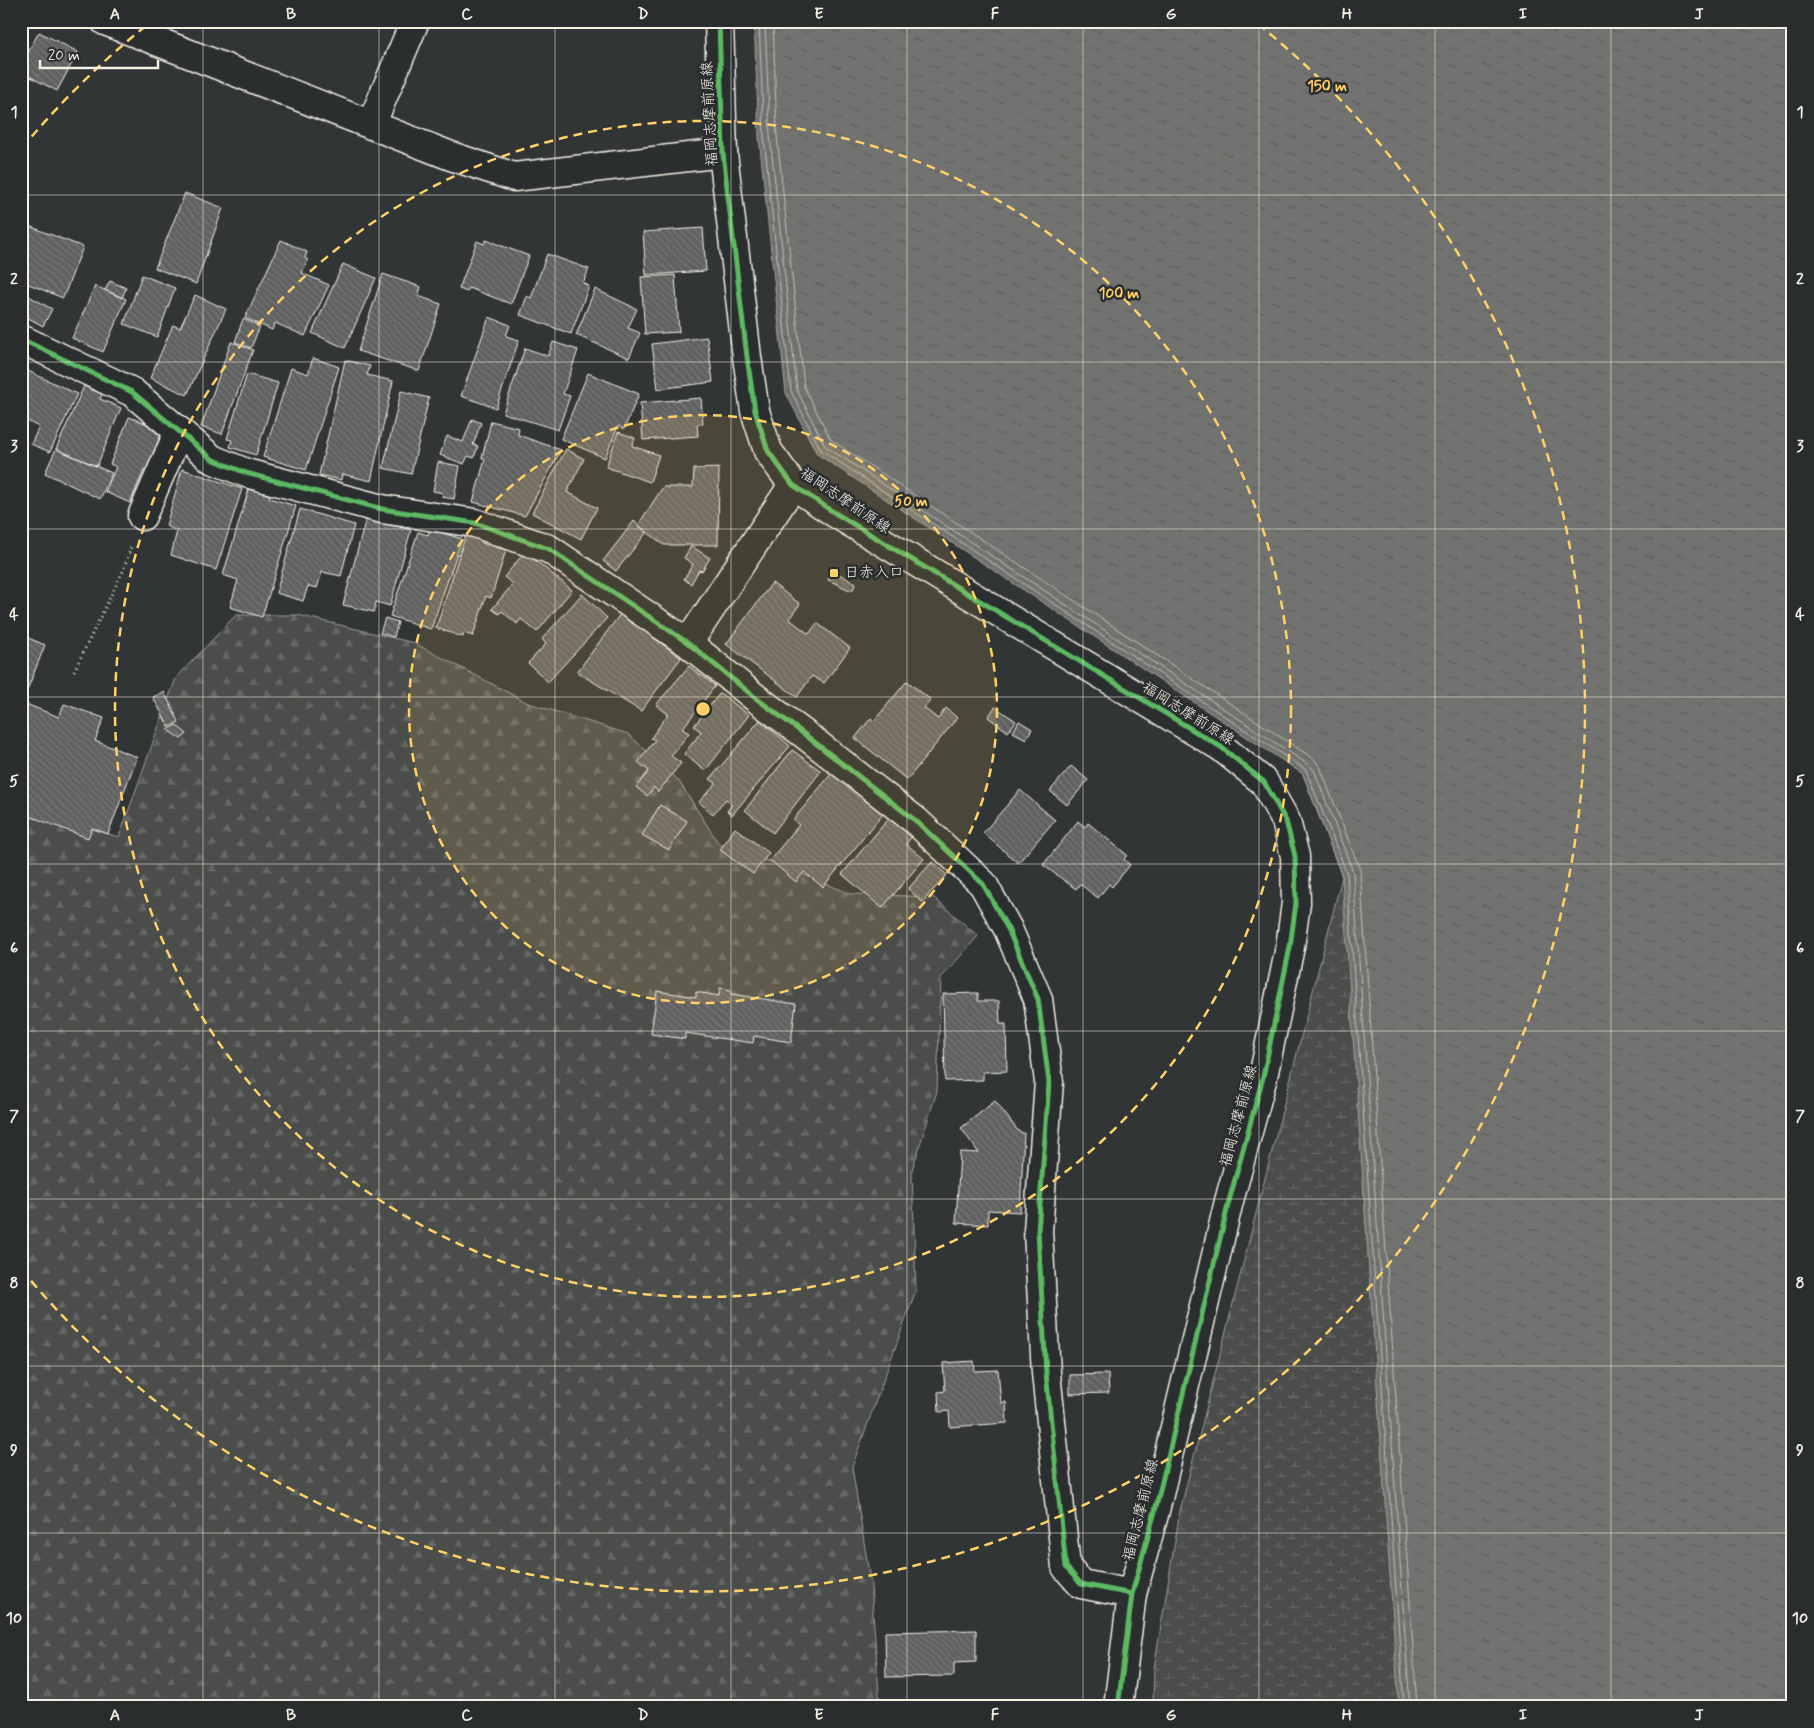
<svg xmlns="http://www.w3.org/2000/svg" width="1814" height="1728" font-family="Mynerve,'Klee One',sans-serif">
	<defs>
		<pattern id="forest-firs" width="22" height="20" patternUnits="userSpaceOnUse" patternTransform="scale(1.25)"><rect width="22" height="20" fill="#4b4d4c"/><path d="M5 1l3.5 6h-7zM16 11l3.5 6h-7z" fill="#666766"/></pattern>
		<pattern id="wetland-marsh" width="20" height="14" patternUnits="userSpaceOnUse" patternTransform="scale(1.25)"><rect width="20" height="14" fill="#4b4d4c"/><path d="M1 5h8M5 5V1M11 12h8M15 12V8" fill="none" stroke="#666766"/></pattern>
		<pattern id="water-ripples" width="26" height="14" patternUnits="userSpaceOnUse" patternTransform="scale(1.25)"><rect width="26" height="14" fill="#727370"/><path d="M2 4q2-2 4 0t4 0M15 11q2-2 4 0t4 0" fill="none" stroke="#5e5e5b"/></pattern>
		<pattern id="building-back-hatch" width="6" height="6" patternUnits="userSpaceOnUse" patternTransform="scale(1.25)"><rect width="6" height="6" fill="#5f605f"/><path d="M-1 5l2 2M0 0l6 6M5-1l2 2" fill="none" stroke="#777776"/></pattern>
	</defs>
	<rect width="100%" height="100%" fill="#323535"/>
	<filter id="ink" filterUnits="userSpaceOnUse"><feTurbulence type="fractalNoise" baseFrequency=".02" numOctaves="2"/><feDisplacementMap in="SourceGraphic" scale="10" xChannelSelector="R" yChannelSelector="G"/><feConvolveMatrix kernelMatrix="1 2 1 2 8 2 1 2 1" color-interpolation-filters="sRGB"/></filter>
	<g filter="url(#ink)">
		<path fill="url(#forest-firs)" stroke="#a09f9a" d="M236,615H298L414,643L528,703L628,734L678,780L719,844L780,865L851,894L933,897L978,936L941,978L937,1091L912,1170L916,1290L852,1467L871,1586L880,1707H21V809L119,837L176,678Z"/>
		<path fill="url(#wetland-marsh)" stroke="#a09f9a" d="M1303,774L1706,1707H1153L1154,1668L1180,1511L1342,877Z"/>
		<path fill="url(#water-ripples)" stroke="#a6a5a0" d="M754,21H1793V1707H1399L1342,876L1303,774L817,454L786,393L759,137Z"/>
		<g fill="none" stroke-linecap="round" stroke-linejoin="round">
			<path stroke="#c0bfb8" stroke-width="1" d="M759,21L764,137L791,391L821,450L1306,770L1347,874L1404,1707
				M765,21L770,136L797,390L825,446L1309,765L1314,770L1353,872L1410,1707
				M773,21L777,136L804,387L831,440L1314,759L1320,767L1360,870L1417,1707"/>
		</g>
		<path fill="url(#building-back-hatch)" stroke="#f4f1e8" d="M39,32L78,52L57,91L21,72V65Z
			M185,193L223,208L196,284L155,268Z
			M21,223L83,247L63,298L21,281Z
			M703,228L706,271L646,275L643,232Z
			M281,240L307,252L305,258L308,260L302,273L329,285L305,336L275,323L272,330L245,318Z
			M486,240L529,256L511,304L469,288L467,292L459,289L477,241L484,244Z
			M547,254L589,269L583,283L589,286L571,334L520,315L527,296L531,298Z
			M343,264L376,278L345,348L312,333Z
			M383,274L421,287L418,296L441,304L419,371L358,351Z
			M142,275L175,288L157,337L124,324Z
			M675,275L679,332L645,334L641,277Z
			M110,281L126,288L122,298L105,290Z
			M95,286L126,299L103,352L72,338Z
			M595,289L637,309L628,328L640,333L629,358L576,335Z
			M27,295L52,309L43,326L21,314V305Z
			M195,295L226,309L187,395L150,378L173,325L180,328Z
			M489,317L510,325L506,336L519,340L496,408L461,396Z
			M243,319L260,326L251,348L235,342Z
			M707,337L713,382L658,389L652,344Z
			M231,342L253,350L222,434L201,427Z
			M553,342L578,350L563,394L570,396L558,430L503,413L525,348L548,356Z
			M313,358L339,367L306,470L263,457L291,368L308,374Z
			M345,360L370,366L367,375L393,381L371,481L342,474L341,480L319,475Z
			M28,371L77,394L50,452L31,444L39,427L21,418V385Z
			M588,373L639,394L624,429L618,426L605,458L561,439Z
			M247,374L278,383L256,455L230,447L232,440L227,439Z
			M84,386L102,394L100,399L121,408L97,466L56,449Z
			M401,391L429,398L411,474L383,468Z
			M701,398L703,424H697L698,436L643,440L640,403Z
			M129,417L165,431L148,472L144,470L130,503L105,492L116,467L110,464Z
			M472,419L481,423L473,445L478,446L474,458L468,456L464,464L440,455L447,436L463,442Z
			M491,421L519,428L518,435L561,450L525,516L473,502L485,459L482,458Z
			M618,432L635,438L632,446L659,455L650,482L606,467Z
			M56,449L112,473L100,499L45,473Z
			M566,449L584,459L567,492L597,508L581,539L532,513Z
			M438,462L460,466L454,499L442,497L443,493L433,491Z
			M719,468L718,545H664L638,525L663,487H693L694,469Z
			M182,469L242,489L216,570L171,555L177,531L166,526Z
			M249,489L270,495L269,498L296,506L262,617L230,607L238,580L223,575Z
			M300,509L354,525L341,576L322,572L317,588L308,586L303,601L276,593Z
			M366,518L411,530L390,606L376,602L374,612L343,605Z
			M634,521L647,532L616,571L603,561Z
			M430,529L462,539L431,629L390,616L418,532L428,535Z
			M466,534L483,539L482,543L506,550L491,598L486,596L473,636L464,633L463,637L436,628Z
			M691,546L710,558L702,571L699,570L691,584L684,579L693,564L684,558Z
			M525,552L572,590L537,632L521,619L517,624L502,611L499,614L492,609L513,584L504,577Z
			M833,571L856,583L852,591L828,580Z
			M772,583L800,604L789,619L809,634L817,623L850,648L824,683L812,676L797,697L726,644Z
			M582,594L607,618L548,682L528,663L546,644L542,639Z
			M621,613L681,658L641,711L577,672Z
			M385,618L398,622L394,637L380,633Z
			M21,635L45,645L22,703L21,702Z
			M689,666L715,686L682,729L689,733L671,756L681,763L658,792L654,787L647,796L636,787L649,771L638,762L655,740L651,738L668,714L656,705Z
			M907,681L931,700L924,708L938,719L946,708L957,718L907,780L855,738L871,718L874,721Z
			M164,692L179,722L169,727L153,697Z
			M720,693L749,715L705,771L684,754L701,732L694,726Z
			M23,703L59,717L64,704L104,718L95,741L137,757L108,834L92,828L88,838L21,813V709Z
			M995,707L1016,721L1008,732L988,717Z
			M760,720L790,746L732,815L727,811L732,805L726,799L713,814L699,802L716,783L710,779Z
			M1019,721L1032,729L1026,739L1013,732Z
			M176,725L187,734L181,739L168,730Z
			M792,750L821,771L773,833L745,810Z
			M1071,766L1088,780L1067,805L1050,791Z
			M832,773L883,814L823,887L804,872L796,882L770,860L799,825L793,820Z
			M1020,790L1055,820L1018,863L983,833Z
			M660,805L687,821L669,850L642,835Z
			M890,817L912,836L906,844L924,859L882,908L842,874Z
			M1078,821L1085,827L1088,823L1127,855L1124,859L1130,865L1112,887L1109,884L1098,898L1080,884L1076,889L1043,865Z
			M735,828L769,853L753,874L720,850Z
			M932,862L947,875L922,902L908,889Z
			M720,988L731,990V994L796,1004L791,1042L754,1036L753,1043L685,1033V1039L651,1034L657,991L696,997V992L719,996Z
			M978,993V1001H999L1000,1024H1006L1007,1071L983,1072V1080L945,1081L943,994Z
			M995,1101L1019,1132L1024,1133L1020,1212L988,1210V1225L956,1223L960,1152L979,1153L961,1128Z
			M974,1361L975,1371L998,1370L1001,1403L1006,1402L1007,1423L950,1427L949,1411L939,1412L938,1392L945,1391L943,1363Z
			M1108,1374L1109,1393L1070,1394V1375Z
			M976,1630V1662L954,1663V1676L886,1677L885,1632Z"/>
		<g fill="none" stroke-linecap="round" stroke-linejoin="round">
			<g stroke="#f4f1e8" stroke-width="31">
				<path id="minor" d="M105,21L451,156L514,177L723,153
					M371,125L415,21
					M21,339L132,392L212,459L246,473L382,509L475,523L549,549L688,643L757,699L804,734L916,821L983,884L1008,929L1038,999L1049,1082L1038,1231L1046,1373L1066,1567L1081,1584L1132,1594
					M142,516L179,431
					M688,643L793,485"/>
			</g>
			<g stroke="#f4f1e8" stroke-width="31">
				<path id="major" d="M719,21L723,153L747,357L755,411L768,451L793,485L835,513L1221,747L1264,782L1286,821L1295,856L1296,903L1290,947L1263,1077L1229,1201L1155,1511L1132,1594L1118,1707"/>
			</g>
			<path stroke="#f4f1e8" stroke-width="3" stroke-dasharray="1 4" stroke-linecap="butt" d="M74,671L124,569L131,547"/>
			<use href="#minor" stroke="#2a2d2e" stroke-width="28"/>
			<use href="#major" stroke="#2a2d2e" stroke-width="28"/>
			<g stroke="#2a2d2e" stroke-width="8">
				<path id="cycleway" d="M719,21L723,153L747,357L755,411L768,451L793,485L835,513L1221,747L1264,782L1286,821L1295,856L1296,903L1290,947L1263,1077L1229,1201L1155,1511L1132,1594L1118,1707
					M21,339L132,392L212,459L246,473L382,509L475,523L549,549L688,643L757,699L804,734L916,821L983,884L1008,929L1038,999L1049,1082L1038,1231L1046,1373L1066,1567L1081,1584L1132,1594"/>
			</g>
			<use href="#cycleway" stroke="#5cba63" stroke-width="5"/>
		</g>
	</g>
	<path fill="none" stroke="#f4f1e8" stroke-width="1" stroke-opacity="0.55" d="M203,21V1707M379,21V1707M555,21V1707M731,21V1707M907,21V1707M1083,21V1707M1259,21V1707M1435,21V1707M1611,21V1707M21,195H1793M21,362H1793M21,529H1793M21,697H1793M21,864H1793M21,1031H1793M21,1199H1793M21,1366H1793M21,1533H1793"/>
	<circle cx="703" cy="709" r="294" fill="#ffd166" fill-opacity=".12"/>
	<g fill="none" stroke="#ffd166" stroke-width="2.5" stroke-dasharray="9 6">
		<circle cx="703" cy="709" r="294"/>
		<circle cx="703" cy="709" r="588"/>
		<path d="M22 148A882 882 0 0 1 148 24M1258 24A882 882 0 1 1 22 1270"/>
	</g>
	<rect fill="#ffd166" stroke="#2a2d2e" stroke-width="2" x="829" y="568" width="10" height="10" rx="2.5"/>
	<g text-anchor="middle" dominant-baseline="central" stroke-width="5" stroke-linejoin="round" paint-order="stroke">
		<g font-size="15" fill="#f4f1e8" stroke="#2a2d2e">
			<text transform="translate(710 114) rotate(-93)">福岡志摩前原線</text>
			<text transform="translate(845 501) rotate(34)">福岡志摩前原線</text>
			<text transform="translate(1188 714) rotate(32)">福岡志摩前原線</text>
			<text transform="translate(1239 1116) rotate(-75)">福岡志摩前原線</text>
			<text transform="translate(1141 1510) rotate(-76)">福岡志摩前原線</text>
		</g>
		<g font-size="15" fill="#f4f1e8" stroke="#2a2d2e" text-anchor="start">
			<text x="844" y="573">日赤入口</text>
		</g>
	</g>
	<circle cx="703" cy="709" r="8" fill="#ffd166" stroke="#2a2d2e" stroke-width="2.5"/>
	<g font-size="15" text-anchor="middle" font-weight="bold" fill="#ffd166" stroke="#2a2d2e" stroke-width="5" stroke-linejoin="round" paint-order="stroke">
		<text x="1327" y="91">150 m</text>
		<text x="1119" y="298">100 m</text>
		<text x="911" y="506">50 m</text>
	</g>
	<rect width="1814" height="1728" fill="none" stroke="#2a2d2e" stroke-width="55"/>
	<path d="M40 60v8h118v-8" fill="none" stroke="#f4f1e8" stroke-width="2.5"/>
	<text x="48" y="60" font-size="15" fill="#f4f1e8" stroke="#2a2d2e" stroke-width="4" paint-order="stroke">20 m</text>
	<rect x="28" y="28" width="1758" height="1672" fill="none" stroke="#f4f1e8" stroke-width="2"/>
	<g font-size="16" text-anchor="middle" font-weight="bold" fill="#f4f1e8">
		<text x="115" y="19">A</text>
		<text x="291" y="19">B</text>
		<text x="467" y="19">C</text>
		<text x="643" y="19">D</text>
		<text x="819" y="19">E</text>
		<text x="995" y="19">F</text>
		<text x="1171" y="19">G</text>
		<text x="1347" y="19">H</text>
		<text x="1523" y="19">I</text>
		<text x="1699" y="19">J</text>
		<text x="14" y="117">1</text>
		<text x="1800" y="117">1</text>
		<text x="14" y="284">2</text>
		<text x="1800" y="284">2</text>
		<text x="14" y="451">3</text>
		<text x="1800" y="451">3</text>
		<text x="14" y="619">4</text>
		<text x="1800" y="619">4</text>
		<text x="14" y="786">5</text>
		<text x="1800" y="786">5</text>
		<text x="14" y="953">6</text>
		<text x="1800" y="953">6</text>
		<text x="14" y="1121">7</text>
		<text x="1800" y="1121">7</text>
		<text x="14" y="1288">8</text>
		<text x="1800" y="1288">8</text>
		<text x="14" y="1455">9</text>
		<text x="1800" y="1455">9</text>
		<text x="14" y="1623">10</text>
		<text x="1800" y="1623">10</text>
		<text x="115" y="1720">A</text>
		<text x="291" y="1720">B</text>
		<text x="467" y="1720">C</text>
		<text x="643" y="1720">D</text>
		<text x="819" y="1720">E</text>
		<text x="995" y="1720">F</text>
		<text x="1171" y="1720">G</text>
		<text x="1347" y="1720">H</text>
		<text x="1523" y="1720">I</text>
		<text x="1699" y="1720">J</text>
	</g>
</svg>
